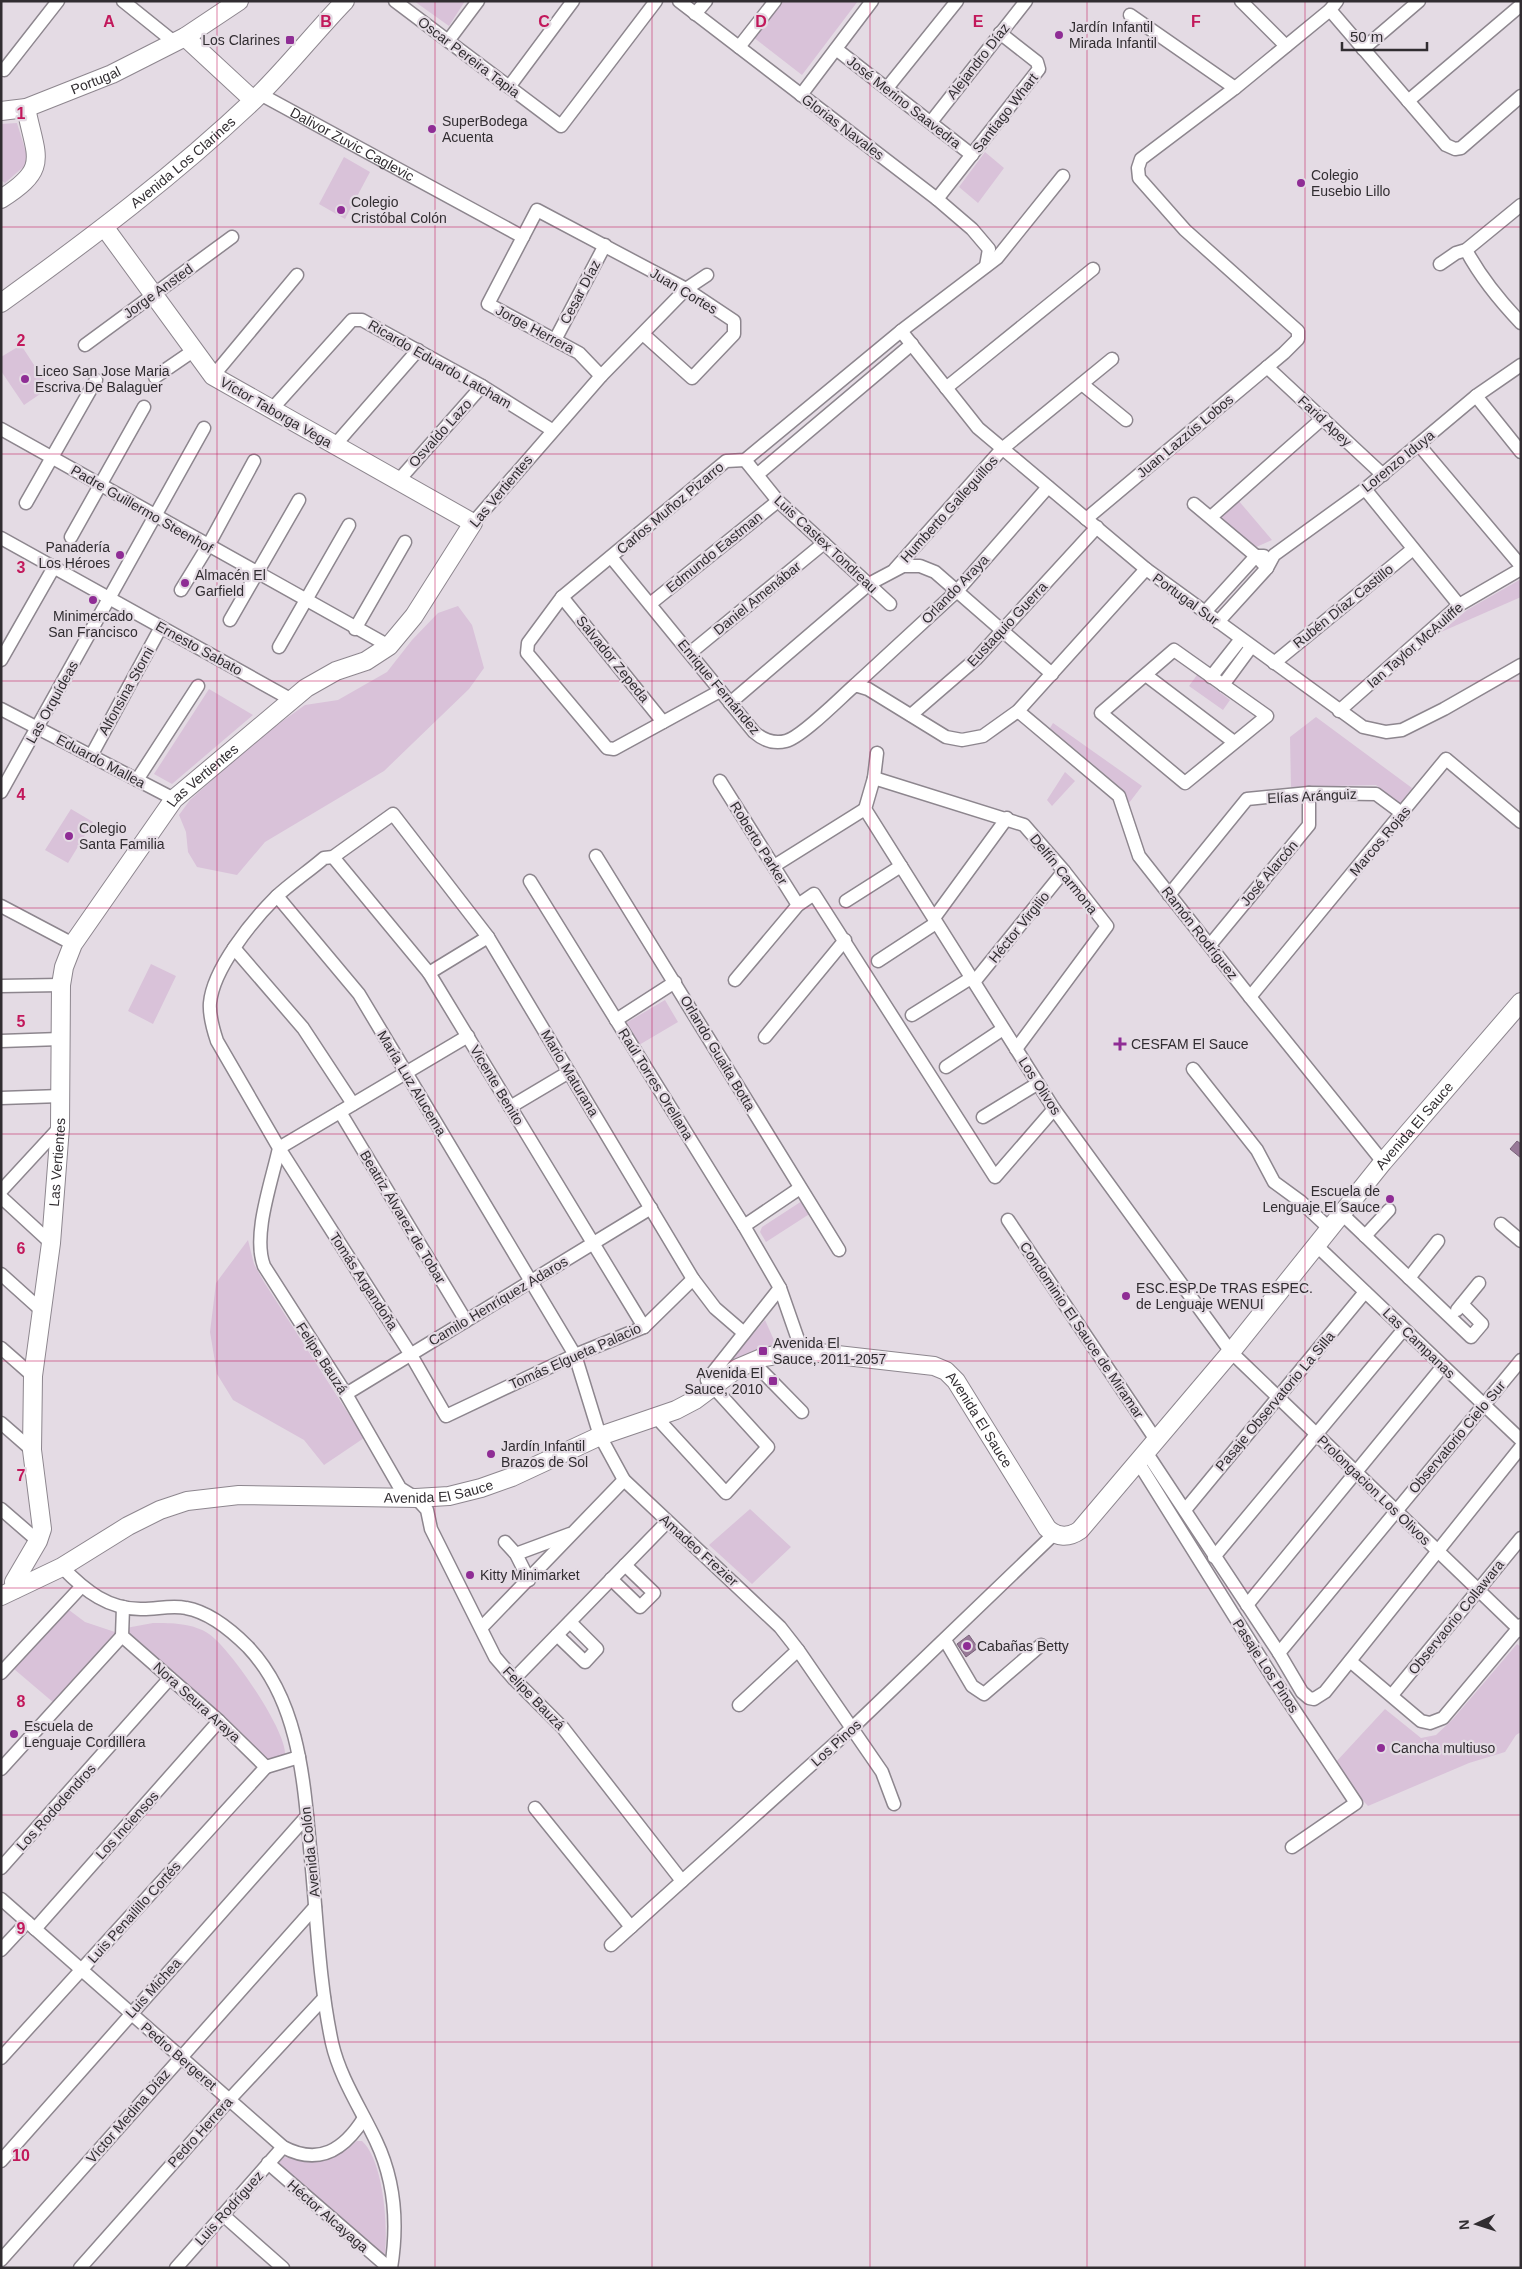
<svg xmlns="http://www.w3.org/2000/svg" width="1522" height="2269" font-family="Arial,sans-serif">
	<rect width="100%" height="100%" fill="#e4dbe4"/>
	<path fill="#d9c2d9" d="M414,1H465L449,26Z
		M780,1H858L802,75L753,37Z
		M17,123L29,162L5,183L1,180V124Z
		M985,152L1004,168L978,203L959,187Z
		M344,157L370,172L345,219L319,204Z
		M21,345L49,388L24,405L1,371V357Z
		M1238,500L1272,540L1254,548L1220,518Z
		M1521,579V597L1441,632L1467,610Z
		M458,606L472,625L484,668L469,689L384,771L265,842L237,875L197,867L188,852L186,832L179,815L190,800L256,740L305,705L338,700L387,672L412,640L438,613Z
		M1197,675L1230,700L1223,710L1189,686Z
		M209,689L253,715L172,784L154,774Z
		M1316,717L1412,788L1400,804L1376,785L1291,787L1290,737Z
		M1053,723L1142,786L1129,803L1121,788L1050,728Z
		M1065,772L1075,781L1052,806L1047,800Z
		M71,809L93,822L68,863L45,850Z
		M151,964L176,976L153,1024L128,1011Z
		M665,1000L678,1022L639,1045L626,1023Z
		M802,1201L811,1213L766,1242L760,1232L762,1227Z
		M248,1240L254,1264L264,1282L364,1438L324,1465L304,1440L233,1400L217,1374L210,1332L216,1283Z
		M765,1320L778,1349C750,1351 740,1357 718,1374Z
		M750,1509L791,1547L752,1584L709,1545Z
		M65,1607L85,1622L118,1633L54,1703L14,1669Z
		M153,1623C172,1623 193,1623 209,1634C230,1648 287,1731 285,1755L268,1762L128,1637L126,1628Z
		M1517,1644L1521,1647V1732L1516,1735L1505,1752L1469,1763L1368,1806L1349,1786L1335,1763L1385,1709L1421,1738L1436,1735L1453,1719Z
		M357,2141H362C384,2161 389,2231 384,2260L278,2163L281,2158L284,2157L312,2162L327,2160L338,2155Z"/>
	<path fill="#987998" stroke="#796279" d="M1517,1141L1521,1144V1158L1510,1149Z
		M969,1635L978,1648L966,1657L957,1644Z"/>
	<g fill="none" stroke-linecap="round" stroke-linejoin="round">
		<g stroke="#8d868e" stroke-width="15">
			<g id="street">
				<path d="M123,1L174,42"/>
				<path d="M395,1L561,126L656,1"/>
				<path d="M679,1L937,199L972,229L989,249L986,266"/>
				<path d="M1241,1L1286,46"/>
				<path d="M1337,1L1330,10L1446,145L1455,149L1461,148L1521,96"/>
				<path d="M695,14L706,1"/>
				<path d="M1130,15L1235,88"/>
				<path d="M448,41L478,1"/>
				<path d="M739,47L775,1"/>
				<path d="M836,49L972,155"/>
				<path d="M1363,49L1419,1"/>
				<path d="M1,69L4,70L58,1"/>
				<path d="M509,87L573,1"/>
				<path d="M887,88L957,1"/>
				<path id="s1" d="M260,94L523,237"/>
				<path d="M801,95L872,1"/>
				<path d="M1408,101L1521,5"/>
				<path d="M931,122L1026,1"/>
				<path d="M937,199L1039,69L1037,62L1000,33"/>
				<path d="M1466,250C1481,278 1499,300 1521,323"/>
				<path d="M1440,264L1456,253L1466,250L1521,205"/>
				<path d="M901,331L978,428L1146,569L1363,727L1386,732L1402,730L1444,709L1521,665"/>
				<path d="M555,340L605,245"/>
				<path d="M85,345L232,237"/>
				<path d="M1267,367L1383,475"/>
				<path d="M213,376L297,275"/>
				<path d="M601,376L579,353L488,304L537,210L686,289L734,321V334L692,378L643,334"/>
				<path d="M155,377L193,351"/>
				<path d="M1082,384L1126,420"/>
				<path d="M946,388L1093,269"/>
				<path d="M1476,396L1521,452"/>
				<path d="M272,409L352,320H362L482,386L552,430"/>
				<path d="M1,429L389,646"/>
				<path d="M335,445L418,350"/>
				<path d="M1419,445L1521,566"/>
				<path d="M745,460L778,501L890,604"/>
				<path d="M758,474L912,344"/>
				<path d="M398,481L482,386"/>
				<path d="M1365,489L1459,605"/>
				<path d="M26,503L96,380"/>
				<path d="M1194,504L1256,556L1267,568"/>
				<path d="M1211,517L1323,418"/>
				<path d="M1086,519L1284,353L1298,339V331L1185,230L1139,178L1138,168L1141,159L1235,88L1330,10"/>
				<path d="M473,523L601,376L686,289L707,275"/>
				<path d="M71,537L144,407"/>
				<path d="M1,538L292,700"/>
				<path d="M611,557L754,732C763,740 774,744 786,741C802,737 840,698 855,685L868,689L946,737L962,740L983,736L1018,711L1146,569"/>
				<path d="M895,569L1002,449L1112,359"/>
				<path d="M181,590L208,546L254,461"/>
				<path d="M562,597L663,722"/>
				<path d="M650,604L778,501"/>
				<path d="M1205,612L1256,556H1264"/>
				<path d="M230,620L299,500"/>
				<path d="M1218,622L1267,568L1274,555L1365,489L1476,396L1521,365"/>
				<path d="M355,629L405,542"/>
				<path d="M279,647L349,525"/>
				<path d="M1174,650L1267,716L1185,783L1101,713Z"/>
				<path d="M690,653L824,543"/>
				<path d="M1,660L54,567"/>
				<path d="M1274,663L1413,549"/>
				<path d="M1147,676L1234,742"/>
				<path d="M1211,677L1241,639"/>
				<path d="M855,685L958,590L1048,487"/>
				<path d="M1223,685L1251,647"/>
				<path d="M720,691L614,749L607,748L527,653L528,643L562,597L726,461L745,460L901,331L997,258L1063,176"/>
				<path d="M730,703L869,584L903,566H920L935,572L1052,674"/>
				<path d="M1,709L174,799"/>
				<path d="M1018,711L1119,796L1139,856L1250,997L1383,1162"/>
				<path d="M1339,711L1459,605L1521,569"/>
				<path d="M911,715L977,658L1097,527"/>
				<path d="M91,756L161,627"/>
				<path d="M874,778L877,753"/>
				<path d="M137,780L198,686"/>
				<path d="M720,781L798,905"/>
				<path d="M1,792L204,428"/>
				<path d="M865,809L1054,1109L1231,1352L1521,1631"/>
				<path d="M865,809L874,778L1024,825L1064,871L1107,926L1016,1049"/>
				<path d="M596,856L839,1250"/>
				<path d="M333,857L429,973L644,1327"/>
				<path d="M774,866L865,809"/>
				<path d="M530,881L744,1226L780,1288L802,1351"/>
				<path d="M1169,895L1247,799L1309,793L1376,794L1403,814"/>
				<path d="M277,896L359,994L575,1355L600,1436L624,1480L780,1627L798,1650L882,1772L894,1804"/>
				<path d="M846,901L901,866"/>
				<path d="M1,906L73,944"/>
				<path d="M934,918L1007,818"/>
				<path d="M1210,945L1309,825V793"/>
				<path d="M234,948L303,1028L353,1104"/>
				<path d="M878,961L936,923"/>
				<path d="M429,973L488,937"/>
				<path d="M735,980L798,905L814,894L995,1177L1054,1109"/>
				<path d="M974,982L1064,871"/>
				<path d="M1,986L61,985"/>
				<path d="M1250,997L1446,759L1521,822"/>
				<path d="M912,1015L971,978"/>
				<path d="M616,1020L675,982"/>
				<path d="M468,1036L279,1148L411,1355L446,1416L575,1355L644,1327L693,1279"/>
				<path d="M765,1037L845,940"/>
				<path d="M1,1041L60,1039"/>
				<path d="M946,1067L1003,1029"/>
				<path d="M1193,1069L1257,1150L1274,1182L1300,1201L1330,1229"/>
				<path d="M1,1098L61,1096"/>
				<path d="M510,1107L569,1072"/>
				<path d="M340,1112L466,1321"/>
				<path d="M983,1117L1037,1084"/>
				<path d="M1,1191L60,1127"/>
				<path d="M1,1197L51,1243"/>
				<path d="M1342,1214L1471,1337L1482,1324L1462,1304"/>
				<path d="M1008,1220L1156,1440"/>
				<path d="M1501,1224L1521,1241"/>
				<path d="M744,1226L800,1188"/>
				<path d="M1365,1236L1389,1210"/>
				<path d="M1317,1246L1521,1440"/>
				<path d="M1,1274L41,1310"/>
				<path d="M1409,1278L1438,1241"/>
				<path d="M1457,1310L1479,1283"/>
				<path d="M1,1348L33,1376"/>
				<path d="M752,1361L802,1412"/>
				<path d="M346,1394L651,1208"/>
				<path d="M656,1417L726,1493L768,1447L707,1380L780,1288"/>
				<path d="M1,1423L32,1450"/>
				<path d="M1146,1452L1279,1653L1302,1692L1309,1698L1314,1699L1325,1692L1521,1447"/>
				<path d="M1138,1462L1273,1678L1356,1803L1292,1847"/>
				<path d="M1,1509L38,1541"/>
				<path d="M1185,1510L1365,1292"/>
				<path d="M505,1542L516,1554L529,1580"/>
				<path d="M516,1554L570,1534"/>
				<path d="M1214,1557L1404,1329"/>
				<path d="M62,1567C85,1591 109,1610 143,1609C157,1609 172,1605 186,1608C209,1612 232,1631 248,1647C301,1703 304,1786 311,1858C317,1920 319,1982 332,2043C340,2078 361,2109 376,2141C395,2181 398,2225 391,2268"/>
				<path d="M611,1579L640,1607L654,1593L625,1565"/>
				<path d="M1247,1605L1443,1366"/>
				<path d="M123,1607L122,1636L219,1721L266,1767"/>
				<path d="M482,1627L624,1480"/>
				<path d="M557,1635L585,1662L597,1649L570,1622"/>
				<path d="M945,1640L972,1686L984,1694L1041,1645"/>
				<path d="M1279,1653L1521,1360"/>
				<path d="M1350,1661L1421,1721L1430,1723L1443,1718L1521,1625"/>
				<path d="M1,1673L81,1587"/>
				<path d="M514,1679L667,1522"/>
				<path d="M1392,1695L1521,1538"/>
				<path d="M739,1705L798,1650"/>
				<path d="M266,1767L299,1757"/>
				<path d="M1,1769L122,1636"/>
				<path d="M535,1808L631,1927"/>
				<path d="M1,1868L170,1678"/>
				<path d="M682,1881L563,1728L514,1679L495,1657L431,1529L427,1510L416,1498L400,1488L346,1394L264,1266C252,1235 272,1181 279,1148L217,1041C213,1029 209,1016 210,1003C213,969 252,921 276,897C291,883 309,871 324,858L333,857L393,814L488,937L693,1279L715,1308L744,1333"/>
				<path d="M1,1899L283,2147C319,2166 344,2150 364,2118"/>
				<path d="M35,1929L219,1721"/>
				<path d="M611,1945L852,1728L1054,1534"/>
				<path d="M1,1950L27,1922"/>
				<path d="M1,2058L266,1767"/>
				<path d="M1,2161L307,1816"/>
				<path d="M268,2163L389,2268"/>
				<path d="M223,2215L283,2268"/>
				<path d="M1,2260L315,1907"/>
				<path d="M80,2268L229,2100L324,1998"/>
				<path d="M176,2268L283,2147"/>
			</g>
		</g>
		<g stroke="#8d868e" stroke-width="20">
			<g id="secondary">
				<path d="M185,37L253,100"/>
				<path id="s2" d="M1,111L26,108L112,74L185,37L239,1"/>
				<path d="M1,199C50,168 36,158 26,108"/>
				<path id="s3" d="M1,303C90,239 176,174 255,99C287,68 314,33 345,1"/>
				<path id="s4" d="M15,1589L14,1582L38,1541L42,1529L32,1450L33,1376L51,1243L60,1127L61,985L64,967L73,944L174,799L306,688L336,671L366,661L389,646L414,616L473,523L213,376L105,228"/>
				<path id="s5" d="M1,1596L62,1567L128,1526L160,1510L187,1501L239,1495L416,1498L449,1496L481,1488L512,1477L600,1436L676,1410L695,1400L738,1368L764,1357L802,1351L934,1366L946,1371L956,1381L1047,1528C1057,1538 1069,1538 1080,1530L1231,1352L1383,1162L1521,1002"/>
			</g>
		</g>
		<use href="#street" stroke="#fff" stroke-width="12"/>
		<use href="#secondary" stroke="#fff" stroke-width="18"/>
	</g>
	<path fill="none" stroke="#c2185b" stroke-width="1" stroke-opacity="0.55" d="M217,1V2268M435,1V2268M652,1V2268M870,1V2268M1087,1V2268M1305,1V2268M1,227H1521M1,454H1521M1,681H1521M1,908H1521M1,1134H1521M1,1361H1521M1,1588H1521M1,1815H1521M1,2042H1521"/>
	<g fill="#8f2d95" stroke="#e4dbe4" stroke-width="2">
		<circle cx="1059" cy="35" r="5"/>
		<rect x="285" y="35" width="10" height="10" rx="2.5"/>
		<circle cx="432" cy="129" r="5"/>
		<circle cx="1301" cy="183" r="5"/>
		<circle cx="341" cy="210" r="5"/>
		<circle cx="25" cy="379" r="5"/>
		<circle cx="120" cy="555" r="5"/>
		<circle cx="185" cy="583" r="5"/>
		<circle cx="93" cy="600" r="5"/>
		<circle cx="69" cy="836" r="5"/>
		<path d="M1117.5 1036.5h5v5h5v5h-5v5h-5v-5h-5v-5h5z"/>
		<circle cx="1390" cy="1199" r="5"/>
		<circle cx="1126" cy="1296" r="5"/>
		<rect x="758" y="1346" width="10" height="10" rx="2.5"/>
		<rect x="768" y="1376" width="10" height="10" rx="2.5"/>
		<circle cx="491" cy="1454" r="5"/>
		<circle cx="470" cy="1575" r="5"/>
		<circle cx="967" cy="1646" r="5"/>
		<circle cx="14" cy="1734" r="5"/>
		<circle cx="1381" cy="1748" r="5"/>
	</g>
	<g text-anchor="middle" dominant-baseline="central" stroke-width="4.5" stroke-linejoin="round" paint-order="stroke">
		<g font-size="14" fill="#312d31" stroke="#e4dbe4" text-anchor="start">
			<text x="1069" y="27">Jardín Infantil<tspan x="1069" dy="16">Mirada Infantil</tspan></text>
			<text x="280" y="40" text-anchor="end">Los Clarines</text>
			<text x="442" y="121">SuperBodega<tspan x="442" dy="16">Acuenta</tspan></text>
			<text x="1311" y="175">Colegio<tspan x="1311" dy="16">Eusebio Lillo</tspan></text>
			<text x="351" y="202">Colegio<tspan x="351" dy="16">Cristóbal Colón</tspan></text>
			<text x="35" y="371">Liceo San Jose Maria<tspan x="35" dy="16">Escriva De Balaguer</tspan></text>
			<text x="110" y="547" text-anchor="end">Panadería<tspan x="110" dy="16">Los Héroes</tspan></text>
			<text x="195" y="575">Almacén El<tspan x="195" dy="16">Garfield</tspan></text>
			<text x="93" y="616" text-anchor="middle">Minimercado<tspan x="93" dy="16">San Francisco</tspan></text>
			<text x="79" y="828">Colegio<tspan x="79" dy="16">Santa Familia</tspan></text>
			<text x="1131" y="1044">CESFAM El Sauce</text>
			<text x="1380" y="1191" text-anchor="end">Escuela de<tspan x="1380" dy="16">Lenguaje El Sauce</tspan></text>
			<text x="1136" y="1288">ESC.ESP.De TRAS ESPEC.<tspan x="1136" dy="16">de Lenguaje WENUI</tspan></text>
			<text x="773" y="1343">Avenida El<tspan x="773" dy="16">Sauce, 2011-2057</tspan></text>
			<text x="763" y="1373" text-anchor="end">Avenida El<tspan x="763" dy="16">Sauce, 2010</tspan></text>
			<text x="501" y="1446">Jardín Infantil<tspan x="501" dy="16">Brazos de Sol</tspan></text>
			<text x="480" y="1575">Kitty Minimarket</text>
			<text x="977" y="1646">Cabañas Betty</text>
			<text x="24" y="1726">Escuela de<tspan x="24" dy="16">Lenguaje Cordillera</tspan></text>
			<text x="1391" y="1748">Cancha multiuso</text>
		</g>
		<g font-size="14" fill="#312d31" stroke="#e4dbe4">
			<text transform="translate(469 57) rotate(37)">Oscar Pereira Tapia</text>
			<text transform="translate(978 61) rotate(-52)">Alejandro Díaz</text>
			<text stroke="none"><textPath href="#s2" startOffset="100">Portugal</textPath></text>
			<text transform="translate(904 102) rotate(38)">José Merino Saavedra</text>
			<text transform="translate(1005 113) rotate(-52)">Santiago Whart</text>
			<text transform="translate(843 127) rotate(37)">Glorias Navales</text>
			<text stroke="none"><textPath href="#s1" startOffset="105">Dalivor Zuvic Caglevic</textPath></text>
			<text stroke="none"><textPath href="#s3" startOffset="230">Avenida Los Clarines</textPath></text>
			<text transform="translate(158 291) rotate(-36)">Jorge Ansted</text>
			<text transform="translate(684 291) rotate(31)">Juan Cortes</text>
			<text transform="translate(580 292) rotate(-62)">Cesar Díaz</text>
			<text transform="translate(535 329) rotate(28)">Jorge Herrera</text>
			<text transform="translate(440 364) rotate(30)">Ricardo Eduardo Latcham</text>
			<text transform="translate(276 412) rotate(30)">Víctor Taborga Vega</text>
			<text transform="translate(1325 421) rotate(43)">Farid Apey</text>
			<text transform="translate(440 433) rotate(-48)">Osvaldo Lazo</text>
			<text transform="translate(1185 436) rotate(-40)">Juan Lazzús Lobos</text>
			<text transform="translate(1398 461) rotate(-39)">Lorenzo Iduya</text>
			<text transform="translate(501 491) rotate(-50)">Las Vertientes</text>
			<text transform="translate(670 508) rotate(-40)">Carlos Muñoz Pizarro</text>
			<text transform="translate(142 509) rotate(30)">Padre Guillermo Steenhof</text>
			<text transform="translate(949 509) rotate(-48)">Humberto Galleguillos</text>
			<text transform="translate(826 544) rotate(43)">Luis Castex Tondreau</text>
			<text transform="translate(714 552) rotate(-39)">Edmundo Eastman</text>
			<text transform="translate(955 589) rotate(-46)">Orlando Araya</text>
			<text transform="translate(757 598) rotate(-39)">Daniel Amenábar</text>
			<text transform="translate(1186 599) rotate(36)">Portugal Sur</text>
			<text transform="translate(1343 606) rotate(-39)">Rubén Díaz Castillo</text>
			<text transform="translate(1007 624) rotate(-47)">Eustaquio Guerra</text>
			<text transform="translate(1415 645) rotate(-41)">Ian Taylor McAuliffe</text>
			<text transform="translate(199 648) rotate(29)">Ernesto Sabato</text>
			<text transform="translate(613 659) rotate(51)">Salvador Zepeda</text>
			<text transform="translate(719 687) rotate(50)">Enrique Fernández</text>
			<text transform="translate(126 691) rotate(-61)">Alfonsina Storni</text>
			<text transform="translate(52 702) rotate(-61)">Las Orquídeas</text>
			<text transform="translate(101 761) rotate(28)">Eduardo Mallea</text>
			<text stroke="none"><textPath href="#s4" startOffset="870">Las Vertientes</textPath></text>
			<text transform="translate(1312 796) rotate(-3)">Elías Aránguiz</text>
			<text transform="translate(1380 841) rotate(-50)">Marcos Rojas</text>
			<text transform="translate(759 843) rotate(58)">Roberto Parker</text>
			<text transform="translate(1269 873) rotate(-50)">José Alarcón</text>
			<text transform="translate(1064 874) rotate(51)">Delfín Carmona</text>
			<text transform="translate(1019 927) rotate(-51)">Héctor Virgilio</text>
			<text transform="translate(1200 933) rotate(52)">Ramón Rodríguez</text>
			<text transform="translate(718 1053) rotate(59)">Orlando Guaita Botta</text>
			<text transform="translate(570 1073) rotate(59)">Mario Maturana</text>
			<text transform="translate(412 1083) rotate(59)">María Luz Alucema</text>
			<text transform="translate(656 1084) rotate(58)">Raúl Torres Orellana</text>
			<text transform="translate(497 1085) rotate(59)">Vicente Benito</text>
			<text transform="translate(1040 1086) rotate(57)">Los Olivos</text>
			<text stroke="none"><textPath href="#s5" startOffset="1751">Avenida El Sauce</textPath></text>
			<text stroke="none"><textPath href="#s4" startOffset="436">Las Vertientes</textPath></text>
			<text transform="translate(403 1217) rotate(59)">Beatriz Álvarez de Tobar</text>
			<text transform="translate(364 1281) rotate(57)">Tomás Argandoña</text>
			<text transform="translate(498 1301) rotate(-31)">Camilo Henríquez Adaros</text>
			<text transform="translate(1082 1330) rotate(56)">Condominio El Sauce de Miramar</text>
			<text transform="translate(1419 1343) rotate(44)">Las Campanas</text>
			<text transform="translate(575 1356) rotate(-24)">Tomás Elgueta Palacio</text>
			<text transform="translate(322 1358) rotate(57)">Felipe Bauzá</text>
			<text transform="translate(1275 1401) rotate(-50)">Pasaje Observatorio La Silla</text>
			<text stroke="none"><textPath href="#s5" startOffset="1062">Avenida El Sauce</textPath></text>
			<text transform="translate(1457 1437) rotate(-50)">Observatorio Cielo Sur</text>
			<text stroke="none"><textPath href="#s5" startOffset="462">Avenida El Sauce</textPath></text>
			<text transform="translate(1374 1490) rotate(44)">Prolongacion Los Olivos</text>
			<text transform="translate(699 1550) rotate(42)">Amadeo Frezier</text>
			<text transform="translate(1456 1617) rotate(-51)">Observaorio Collawara</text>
			<text transform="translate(1266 1666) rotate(57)">Pasaje Los Pinos</text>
			<text transform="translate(534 1698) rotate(46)">Felipe Bauzá</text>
			<text transform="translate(197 1702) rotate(42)">Nora Seura Araya</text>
			<text transform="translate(836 1743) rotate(-42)">Los Pinos</text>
			<text transform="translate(56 1807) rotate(-48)">Los Rododendros</text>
			<text transform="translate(127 1825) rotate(-48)">Los Inciensos</text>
			<text transform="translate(310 1852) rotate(-96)">Avenida Colón</text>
			<text transform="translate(134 1912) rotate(-48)">Luis Penailillo Cortés</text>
			<text transform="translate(153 1988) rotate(-48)">Luis Michea</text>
			<text transform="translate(179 2056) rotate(41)">Pedro Bergeret</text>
			<text transform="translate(128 2116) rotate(-49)">Víctor Medina Díaz</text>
			<text transform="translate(200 2132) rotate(-48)">Pedro Herrera</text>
			<text transform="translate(229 2208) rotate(-48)">Luis Rodríguez</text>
			<text transform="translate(328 2216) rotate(41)">Héctor Alcayaga</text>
		</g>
	</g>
	<g font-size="16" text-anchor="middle" font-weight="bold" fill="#c2185b" stroke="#e4dbe4" stroke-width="4.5" stroke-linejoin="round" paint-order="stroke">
		<text x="109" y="27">A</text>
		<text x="326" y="27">B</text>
		<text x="544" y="27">C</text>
		<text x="761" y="27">D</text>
		<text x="978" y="27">E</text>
		<text x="1196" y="27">F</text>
		<text x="21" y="119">1</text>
		<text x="21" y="346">2</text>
		<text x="21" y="573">3</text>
		<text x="21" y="800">4</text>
		<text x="21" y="1027">5</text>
		<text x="21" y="1254">6</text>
		<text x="21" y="1481">7</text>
		<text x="21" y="1707">8</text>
		<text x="21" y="1934">9</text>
		<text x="21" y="2161">10</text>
	</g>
	<rect width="1522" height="2269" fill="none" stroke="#312d31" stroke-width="5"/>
	<g transform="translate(1477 2224) rotate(266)" stroke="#e4dbe4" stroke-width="4" paint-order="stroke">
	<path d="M0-4L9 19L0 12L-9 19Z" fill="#312d31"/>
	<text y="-8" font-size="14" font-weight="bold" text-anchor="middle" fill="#312d31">N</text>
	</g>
	<path d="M1342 42v8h85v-8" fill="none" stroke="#312d31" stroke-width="2.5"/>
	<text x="1350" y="42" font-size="15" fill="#312d31" stroke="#e4dbe4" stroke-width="4" paint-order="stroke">50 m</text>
</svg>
